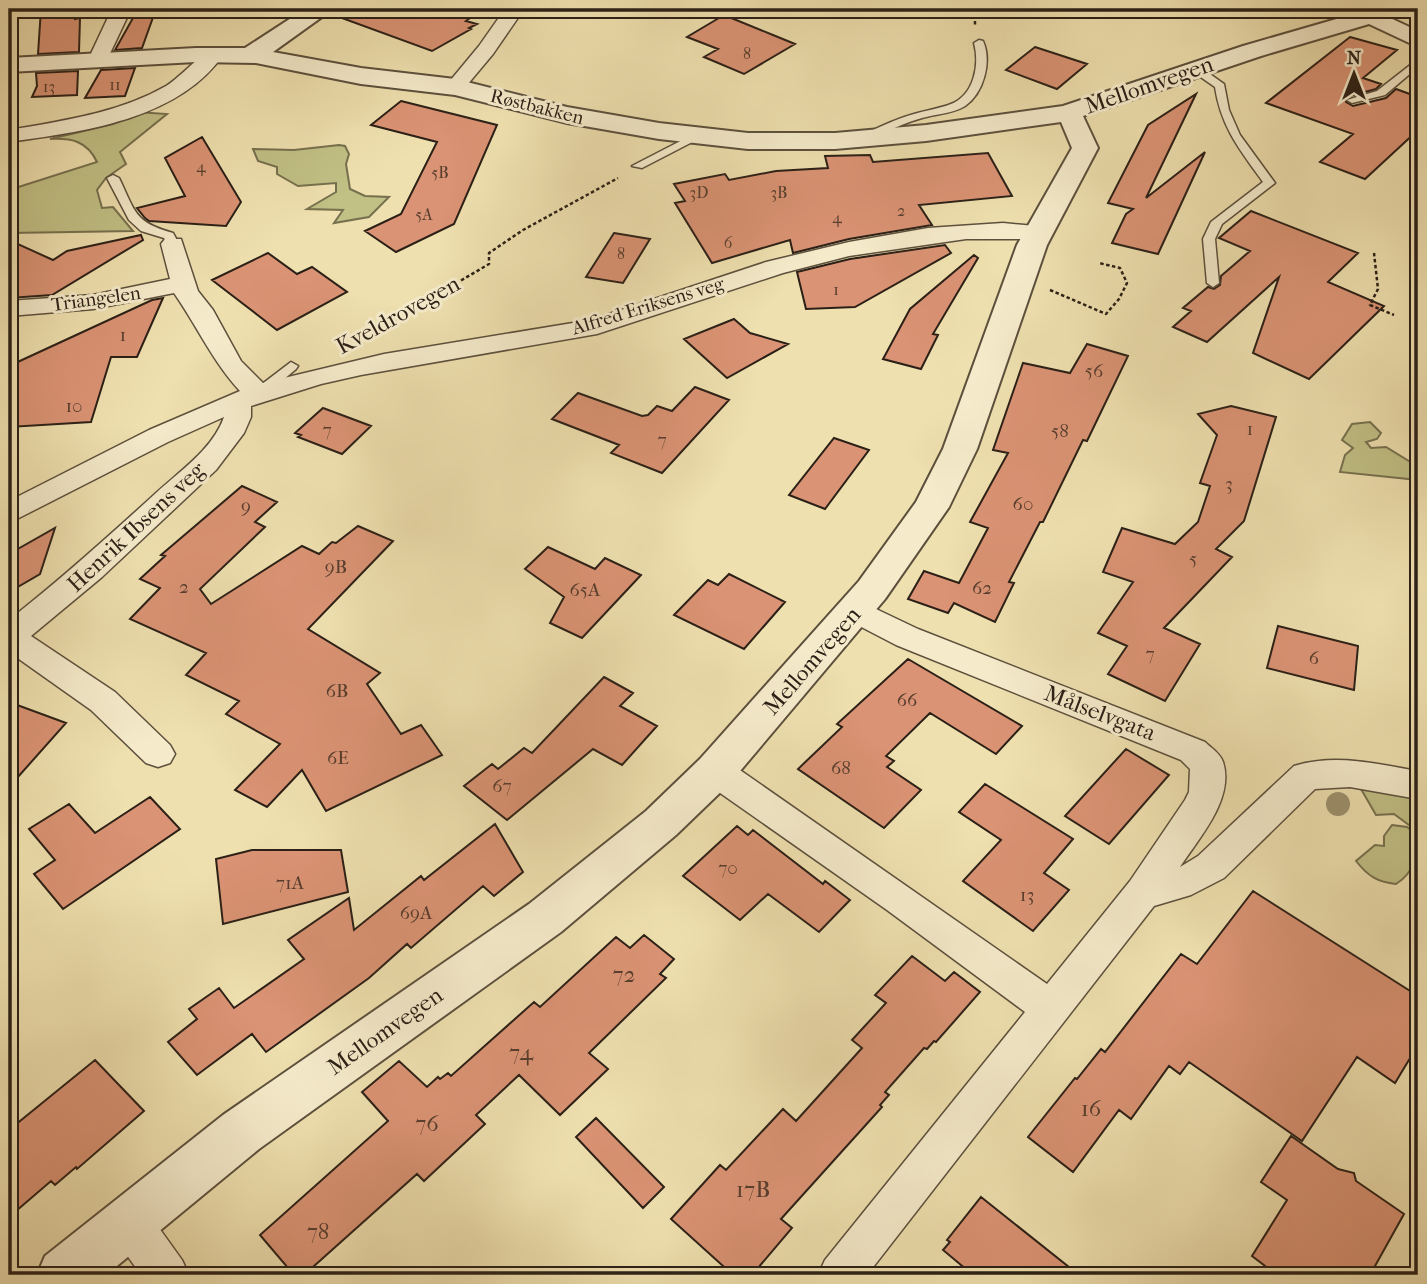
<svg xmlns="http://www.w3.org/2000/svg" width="1427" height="1284" font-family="'IM FELL French Canon',serif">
	<rect width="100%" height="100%" fill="#efe0af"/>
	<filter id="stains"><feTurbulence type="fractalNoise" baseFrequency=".00286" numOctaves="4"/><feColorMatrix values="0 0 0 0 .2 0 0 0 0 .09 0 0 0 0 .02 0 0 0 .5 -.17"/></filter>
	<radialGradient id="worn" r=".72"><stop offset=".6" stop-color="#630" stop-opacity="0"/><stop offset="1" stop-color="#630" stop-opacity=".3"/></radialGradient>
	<path fill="#c1c085" stroke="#76704e" stroke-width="2" d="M136,112L167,114L120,152L126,164L106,178L97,190L102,208L113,207L133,231L9,233V190L97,162C87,141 72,138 50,139L113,124Z
		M339,145L345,146L349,154L346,164L350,189L365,196L389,197L369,217L334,223L343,210L307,209L336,192V183L298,186L277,174V167L258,161L253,149L294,150Z
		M1370,422L1381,433L1377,439L1366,442L1371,448L1386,447L1412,463L1411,469L1418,480L1340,472L1345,455L1353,448L1342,440L1352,424Z
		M1361,789H1380L1418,798V825L1413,828L1394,814L1376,815Z
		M1392,825L1407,827L1415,833C1418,855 1415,872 1396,884C1377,882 1368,876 1356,861L1375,845L1384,846V836Z"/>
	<path fill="#da9374" stroke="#2b2017" stroke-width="2" d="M41,9H75V19L80,18L79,52L38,54Z
		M138,9H156L142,48L115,50Z
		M335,9H483L466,21L477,24L469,28L471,29L432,51L331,14Z
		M724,15L773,35L795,44L744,74L704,57L718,49L687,37Z
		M1350,37L1397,50L1363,78L1381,84L1376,89L1346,97V102L1353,106L1386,98L1396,89L1418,97V130L1365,179L1320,162L1353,134L1266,103Z
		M1035,47L1087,64L1057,89L1006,70Z
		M135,68L125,96L85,98L101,70Z
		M78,71L77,95L32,97L37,86L36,73Z
		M1196,94L1146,198L1205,152L1158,254L1112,243L1126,214L1133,209L1108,203L1148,125Z
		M401,101L497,125L454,224L396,252L365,231L401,214L437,142L371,125Z
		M202,137L241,202L226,226L149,221L145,218L137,208L185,196L165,158Z
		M988,153L1012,196L919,205L932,225L849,239L793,253L790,240L712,263L675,203L685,201L674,184L725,174L729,180L776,171L828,168L825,156L870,155L873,162Z
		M1251,211L1358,253L1328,282L1384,306L1309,379L1253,353L1279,277L1207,342L1173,327L1191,311L1183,308L1208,287L1214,289L1220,285L1221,276L1250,251L1219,238Z
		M614,233L650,239L623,283L586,277Z
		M141,235L143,240L52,295L9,298V240L53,260L67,251Z
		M945,245L951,253L855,307L806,309L797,272L850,259Z
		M268,253L297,274L312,267L347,292L277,330L212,280Z
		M974,255L978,258L933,334L938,335L921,369L883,359L910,309Z
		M163,298L137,357H111L91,422L9,427V366L152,300Z
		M734,319L750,333L788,344L727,378L684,339Z
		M1087,344L1128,356L1087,441L1083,440L1043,522H1040L1009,582L1014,583L995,622L954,603L948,613L908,599L924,571L959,583L988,528L970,522L1008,453L993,450L1023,363L1070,373Z
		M695,387L729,400L662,473L611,453L619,445L552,419L578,393L642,416L648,415L657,406L672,411Z
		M1231,406L1276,417L1244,521L1216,549L1232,557L1164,628L1200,644L1165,701L1108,674L1127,646L1098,633L1133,582L1103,572L1122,528L1175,544L1198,522L1210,486L1200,483L1217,435L1198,414Z
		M323,408L371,426L342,454L298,437L301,435L295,433Z
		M834,438L869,450L825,509L789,495Z
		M242,486L277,502L255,522L265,527L200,589L211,604L302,546L319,554L332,542L336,543L358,526L393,541L308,629L380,673L367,684L401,734L421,725L442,755L326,811L302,770L267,807L235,790L280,744L226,714L239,701L186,675L206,653L130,619L160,588L140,579L165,556L161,555Z
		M55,528L40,574L9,592V554Z
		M548,547L595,569L605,558L641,575L582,638L550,623L564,597L525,569Z
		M729,574L785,602L744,649L674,615L708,580L718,585Z
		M1278,626L1358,646L1354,690L1267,668Z
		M908,659L1022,726L996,754L930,713L886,756L894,761L887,767L921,790L884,828L798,769L842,727L837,724Z
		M604,677L633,693L620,706L657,726L622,765L593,749L507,820L464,786L492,764L498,769L524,748L532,753Z
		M9,702L66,723L9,787Z
		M1126,749L1169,775L1109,844L1065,816Z
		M985,784L1073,839L1044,873L1069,890L1033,931L963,881L1001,840L959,812Z
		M150,797L180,829L63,909L34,874L55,860L29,829L69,804L95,833Z
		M495,824L523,872L494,896L483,886L411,948L407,944L369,978L266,1052L252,1034L197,1075L168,1042L197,1019L189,1009L219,988L234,1008L304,959L288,940L349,898L354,930L421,876L424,880Z
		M737,826L748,835L753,830L823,884L825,881L850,900L819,932L768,894L740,920L683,876Z
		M252,850H341L348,892L223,924L216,859Z
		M1253,891L1418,996V1045L1395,1083L1357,1057L1302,1141L1189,1062L1180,1074L1169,1066L1131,1119L1119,1110L1073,1172L1028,1137L1075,1078L1077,1079L1101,1049L1105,1052L1181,954L1197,964Z
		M644,935L674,959L660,974L666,978L589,1053L608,1069L560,1115L519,1075L476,1115L485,1124L424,1181L417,1174L304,1275H294L260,1235L388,1121L362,1092L399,1061L427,1087L438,1077L440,1079L448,1073L451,1076L534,1002L540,1007L616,937L630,948Z
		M912,956L945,981L954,972L980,992L936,1042L934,1041L927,1049L924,1048L885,1092L889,1095L880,1105L882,1107L781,1219L792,1228L752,1275H733L671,1219L720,1165L726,1170L783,1109L796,1121L862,1048L852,1040L886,1003L875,995Z
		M95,1060L144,1111L77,1169L76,1167L55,1185L51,1181L9,1217V1130Z
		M596,1118L664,1187L643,1208L576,1137Z
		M1291,1136L1338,1169L1354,1173L1356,1181L1404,1214L1370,1275H1277L1252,1256L1287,1200L1261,1182Z
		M981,1197L1079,1275H973L943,1250L950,1242L947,1240Z"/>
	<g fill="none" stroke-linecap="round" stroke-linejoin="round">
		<g stroke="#5c503d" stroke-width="3">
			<path id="service" d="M979,40L983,41C992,61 984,93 965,106C952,114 936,114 922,118C904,123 887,131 871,139H863V135C879,127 896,119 914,114C926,110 939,109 951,104C974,95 980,65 974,43Z
				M1418,59V67L1385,95L1352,103L1347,100L1377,91Z
				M1192,67H1200L1224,84L1229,110L1240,135L1275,183L1222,224L1215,239L1219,283L1213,287L1207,283L1203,239L1211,222L1263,182C1240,150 1221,127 1215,87L1192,71Z
				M696,133L700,134V138L642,168L632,166Z
				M113,175L119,178C136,213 134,222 173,233L179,244L177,247H169L164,238L141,231L129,220L107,178Z
				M291,362L298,366L296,369L263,397H253V391Z"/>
		</g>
		<g stroke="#5c503d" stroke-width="3">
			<path id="minor" d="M112,9H131L105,64H91L88,60Z
				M505,9H524L493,54L462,91H448L445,87L479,46Z
				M1375,9H1405C1397,18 1376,23 1364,20L1361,16L1364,12Z
				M213,49L220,51L223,55C178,120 81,132 9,142V130C62,121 119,113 166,86C181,77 202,52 213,49Z
				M1003,223L1046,227L1050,232L1046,237L1038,239H966L849,256L783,273L597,334L361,375L321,384L251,406V417L244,433L216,470L102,577L31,636L115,692L170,745L175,754L170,763L158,767L146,763L91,710L9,652V620C60,580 108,537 156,493C180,471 213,449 224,417L168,442L9,523V501L149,430L240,391C213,362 197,326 174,293L93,309L9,316V301L93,295L170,279L161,244L165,239H181L198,291L213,310L241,361L263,383L384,354L591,320L766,262L849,242L928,228Z
				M855,599L918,629L1205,742C1211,748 1220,753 1223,762C1235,799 1198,839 1180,867L1198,856L1294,766C1335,753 1377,764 1418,771V799L1350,787L1315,789L1224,878L1191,895L1154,906L867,1275H818L825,1260L1025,1012L887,910L703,781L698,771L703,761L715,757L727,761L1047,984L1130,881L1185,800L1189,792L1190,769L1181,760L896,645L844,618L840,610L844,602Z
				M129,1201L144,1207L182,1260L189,1275H141L114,1237L108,1222L114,1207Z"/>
		</g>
		<g stroke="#5c503d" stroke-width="4">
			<path id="tertiary" d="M305,9H333L273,52L361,68L455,79L567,107L659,123L748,133H835L926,125L1063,106L1243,46L1371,9L1418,31V47L1369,24L1261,56L1083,116L1098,148L1047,245L977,449L949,507L885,599L730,783L676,835L561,932L259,1149L106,1275H37L45,1256L223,1115L529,904L646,811L700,759L859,581L916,502L943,449L1017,245L1072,148L1061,122L926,141L835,149H748L659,139L567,123L455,95L361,84L256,63L196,62L9,72V58L196,48H245Z"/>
		</g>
		<path stroke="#2b2017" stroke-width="2.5" stroke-dasharray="3.5 2.5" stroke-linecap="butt" d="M975,9V25
			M1374,253L1378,289L1370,305L1394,315
			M1050,290L1106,314L1119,299L1127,283L1120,268L1099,263
			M399,317L489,264V253L523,230L618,178"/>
		<path stroke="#2b2017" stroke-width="4.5" stroke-dasharray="5 3.5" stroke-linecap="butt" d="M366,336L402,315"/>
		<use href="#service" fill="#f5ebcb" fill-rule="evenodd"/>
		<use href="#minor" fill="#f5ebcb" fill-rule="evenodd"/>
		<use href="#tertiary" fill="#f5ebcb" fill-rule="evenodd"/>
	</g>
	<circle fill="#9c916e" cx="1338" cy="804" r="12"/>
	<g text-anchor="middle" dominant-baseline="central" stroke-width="6" stroke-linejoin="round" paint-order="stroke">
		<g font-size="16" fill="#573d2e">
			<text x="747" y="53">8</text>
			<text x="115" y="84">11</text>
			<text x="49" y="86">13</text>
			<text x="201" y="166">4</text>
			<text x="440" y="172">5B</text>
			<text x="699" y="192">3D</text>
			<text x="779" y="192">3B</text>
			<text x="901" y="210">2</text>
			<text x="424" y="214">5A</text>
			<text x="837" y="217">4</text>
			<text x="728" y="242">6</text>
			<text x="621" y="253">8</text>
			<text x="836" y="289">1</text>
		</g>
		<g font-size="19" fill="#2b2017" stroke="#f5ebcb">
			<text transform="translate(537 107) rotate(14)">Røstbakken</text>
			<text transform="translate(96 299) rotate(-8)">Triangelen</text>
			<text transform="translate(648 306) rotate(-17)">Alfred Eriksens veg</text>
		</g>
		<g font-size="19" fill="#573d2e">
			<text x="123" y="335">1</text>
			<text x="1094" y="371">56</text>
			<text x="74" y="406">10</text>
			<text x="1250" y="429">1</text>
			<text x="327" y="430">7</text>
			<text x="1060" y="431">58</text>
			<text x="662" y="440">7</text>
			<text x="1229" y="484">3</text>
			<text x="1023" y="504">60</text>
			<text x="246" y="506">9</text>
			<text x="1193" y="559">5</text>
			<text x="336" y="567">9B</text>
			<text x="184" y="587">2</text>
			<text x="982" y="588">62</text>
			<text x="585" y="590">65A</text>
			<text x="1150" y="654">7</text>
			<text x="1314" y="658">6</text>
			<text x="337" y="691">6B</text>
			<text x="907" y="700">66</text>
			<text x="338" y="758">6E</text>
			<text x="841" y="768">68</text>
			<text x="502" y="786">67</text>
			<text x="728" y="868">70</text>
			<text x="290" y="883">71A</text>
			<text x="1027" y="895">13</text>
			<text x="416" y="913">69A</text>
		</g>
		<g font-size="23" fill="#2b2017" stroke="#f5ebcb">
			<text transform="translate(1149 85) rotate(-19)">Mellomvegen</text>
			<text transform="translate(398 315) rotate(-29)">Kveldrovegen</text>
			<text transform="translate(136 527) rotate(-43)">Henrik Ibsens veg</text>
			<text transform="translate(812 661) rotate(-49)">Mellomvegen</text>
			<text transform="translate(1100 713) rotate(21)">Målselvgata</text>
			<text transform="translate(385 1031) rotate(-35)">Mellomvegen</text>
		</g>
		<g font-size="23" fill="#573d2e">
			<text x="624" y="974">72</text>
			<text x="521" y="1052">74</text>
			<text x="1091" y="1108">16</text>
			<text x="427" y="1123">76</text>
			<text x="753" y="1189">17B</text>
			<text x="318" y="1231">78</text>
		</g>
	</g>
	<rect width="1427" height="1284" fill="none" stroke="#efe0af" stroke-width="35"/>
	<rect x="10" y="10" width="1406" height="1263" fill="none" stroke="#2b2017" stroke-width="3.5"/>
	<rect x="18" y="18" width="1392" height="1249" fill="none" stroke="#2b2017" stroke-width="2"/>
	<g transform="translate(1354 74)" stroke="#f5ebcb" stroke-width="5" paint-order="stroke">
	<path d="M0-5L12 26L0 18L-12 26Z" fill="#2b2017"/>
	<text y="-10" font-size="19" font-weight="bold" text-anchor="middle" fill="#2b2017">N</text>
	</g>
	<rect width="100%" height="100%" filter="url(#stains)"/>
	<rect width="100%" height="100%" fill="url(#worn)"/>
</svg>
